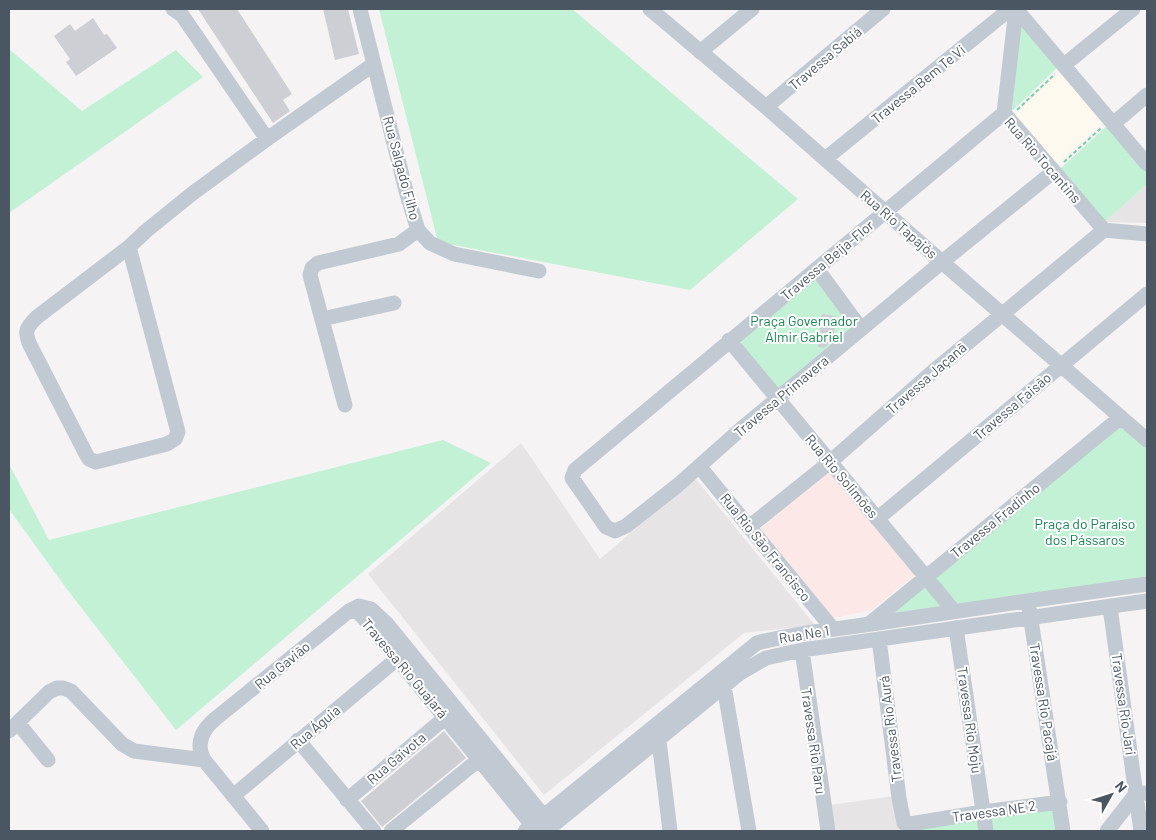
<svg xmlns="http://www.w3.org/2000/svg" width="1156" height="840" font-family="Barlow,sans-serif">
	<rect width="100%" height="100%" fill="#f5f3f3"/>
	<path fill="#fdf9ef" d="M1062,70L1105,121L1056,165L1014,116Z"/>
	<path fill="#e6e4e5" d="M1147,184V223L1105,222Z
		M521,443L600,559L695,478L815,625L744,633L544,795L368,574Z
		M894,796L898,829H908V831H835L830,805Z"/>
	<path fill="#fce8e6" d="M828,470L916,574L872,610L833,618L759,530Z"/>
	<path fill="#c3f1d5" d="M379,9H572L798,199L690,290L438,242Z
		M1020,23L1058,67L1012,111Z
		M9,49L82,111L176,50L203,77L9,213Z
		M1108,125L1147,172V184L1105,222L1060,169Z
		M815,273L859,336L780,401L728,342Z
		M1119,422L1147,446V586L884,619Z
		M443,440L491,463L176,730L66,588L9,509V464L49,540Z
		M1054,808L1058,831H908V829Z"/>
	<path fill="#cdcfd5" d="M198,9H237L292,94L283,100L290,111L273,123Z
		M323,9H348L359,54L335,60Z
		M93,18L104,35L107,34L117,48L76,76L66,62L70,59L54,36L70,24L75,31Z
		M822,314L836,316L833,340L824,348L818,347Z
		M444,731L466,758L382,827L361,801Z"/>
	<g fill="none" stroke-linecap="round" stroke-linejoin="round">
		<path stroke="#7ad0a6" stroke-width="2" stroke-dasharray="4 2.5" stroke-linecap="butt" d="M1017,110L1055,74
			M1064,162L1101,128"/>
		<path stroke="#c1cad2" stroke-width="15" d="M173,9L182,15L267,139
			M360,9L406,191L418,230L430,243L454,254L539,271
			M650,9L766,107L942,262L1147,440
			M1016,9L1004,113L1104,230L1147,234
			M1016,9L1147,164
			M700,52L752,9
			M1064,65L1133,9
			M766,107L883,9
			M1004,113L575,470L572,478L606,527L615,531L626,526L678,485L741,429L942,262L1053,172
			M1113,124L1147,95
			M825,159L1010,9
			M129,247L178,432L175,439L167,444L96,462L89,459L86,454L30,345C24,331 26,328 37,317L129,247L146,231L193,193L267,139L374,64
			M817,269L861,329
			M322,319L394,303
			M729,340L954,611
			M345,405L310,275L312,268L318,263L399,244L418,230
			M699,466L833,629
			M877,519L1147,294
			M749,527L830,462L936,369L1104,230
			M1029,607L1063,831
			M1110,607L1141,831
			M349,611L358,612L369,624L537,831
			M869,624L1121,417
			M956,628L986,831
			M879,639L899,798L904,823L910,824L983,812L1060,802
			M802,650L828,831
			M724,686L749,831
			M18,723L48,760
			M9,731L49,692L57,688H63L71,691L122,744L134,751L204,760
			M298,740L374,831
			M659,741L670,831
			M233,796L404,653
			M347,800L446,717
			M262,831L204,760C195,744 202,730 215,719L349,611L359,606L371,609L387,624L550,824
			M391,831L487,753
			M525,831L757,643C799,632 841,629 884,622C972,609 1059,596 1147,584
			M546,831L740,673L766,658L802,650L1147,601
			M1107,831L1136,794L1147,793"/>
	</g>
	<g text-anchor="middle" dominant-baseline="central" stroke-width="4" stroke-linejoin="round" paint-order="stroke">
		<g font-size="14" fill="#4a5661" stroke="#fff">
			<text transform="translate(825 58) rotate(-40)">Travessa Sabiá</text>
			<text transform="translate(918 84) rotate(-39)">Travessa Bem Te Vi</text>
			<text transform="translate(1043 160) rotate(49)">Rua Rio Tocantins</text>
			<text transform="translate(402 168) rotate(75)">Rua Salgado Filho</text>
			<text transform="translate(899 224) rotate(41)">Rua Rio Tapajós</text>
			<text transform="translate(827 260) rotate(-40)">Travessa Beija-Flor</text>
			<text transform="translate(926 378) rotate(-41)">Travessa Jaçanã</text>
			<text transform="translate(781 396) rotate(-40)">Travessa Primavera</text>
			<text transform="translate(1012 406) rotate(-40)">Travessa Faisão</text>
			<text transform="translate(842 476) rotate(50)">Rua Rio Solimões</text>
			<text transform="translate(995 520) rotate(-39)">Travessa Fradinho</text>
			<text transform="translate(766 547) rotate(51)">Rua Rio São Francisco</text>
			<text transform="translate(804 634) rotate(-9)">Rua Ne 1</text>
			<text transform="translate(282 665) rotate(-39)">Rua Gavião</text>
			<text transform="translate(405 668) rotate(50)">Travessa Rio Guajará</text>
			<text transform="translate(1044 702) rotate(81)">Travessa Rio Pacajá</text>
			<text transform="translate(1124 704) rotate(82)">Travessa Rio Jari</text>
			<text transform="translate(970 720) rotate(82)">Travessa Rio Moju</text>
			<text transform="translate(315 727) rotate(-40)">Rua Águia</text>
			<text transform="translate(890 729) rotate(-97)">Travessa Rio Aurá</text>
			<text transform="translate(814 741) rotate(82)">Travessa Rio Paru</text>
			<text transform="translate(396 758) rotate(-40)">Rua Gaivota</text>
			<text transform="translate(994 811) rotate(-8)">Travessa NE 2</text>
		</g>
		<g font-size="14" fill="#17864f" stroke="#fff">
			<text x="804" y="320">Praça Governador<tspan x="804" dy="16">Almir Gabriel</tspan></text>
			<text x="1085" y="523">Praça do Paraíso<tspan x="1085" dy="16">dos Pássaros</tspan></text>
		</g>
	</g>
	<rect width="1156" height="840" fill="none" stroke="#4a5661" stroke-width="20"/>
	<g transform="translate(1111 795) rotate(51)" stroke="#ffffff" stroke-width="4" paint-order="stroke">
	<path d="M0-4L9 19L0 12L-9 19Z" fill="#4a5661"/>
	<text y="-8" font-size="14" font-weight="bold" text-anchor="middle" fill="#4a5661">N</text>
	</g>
</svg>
